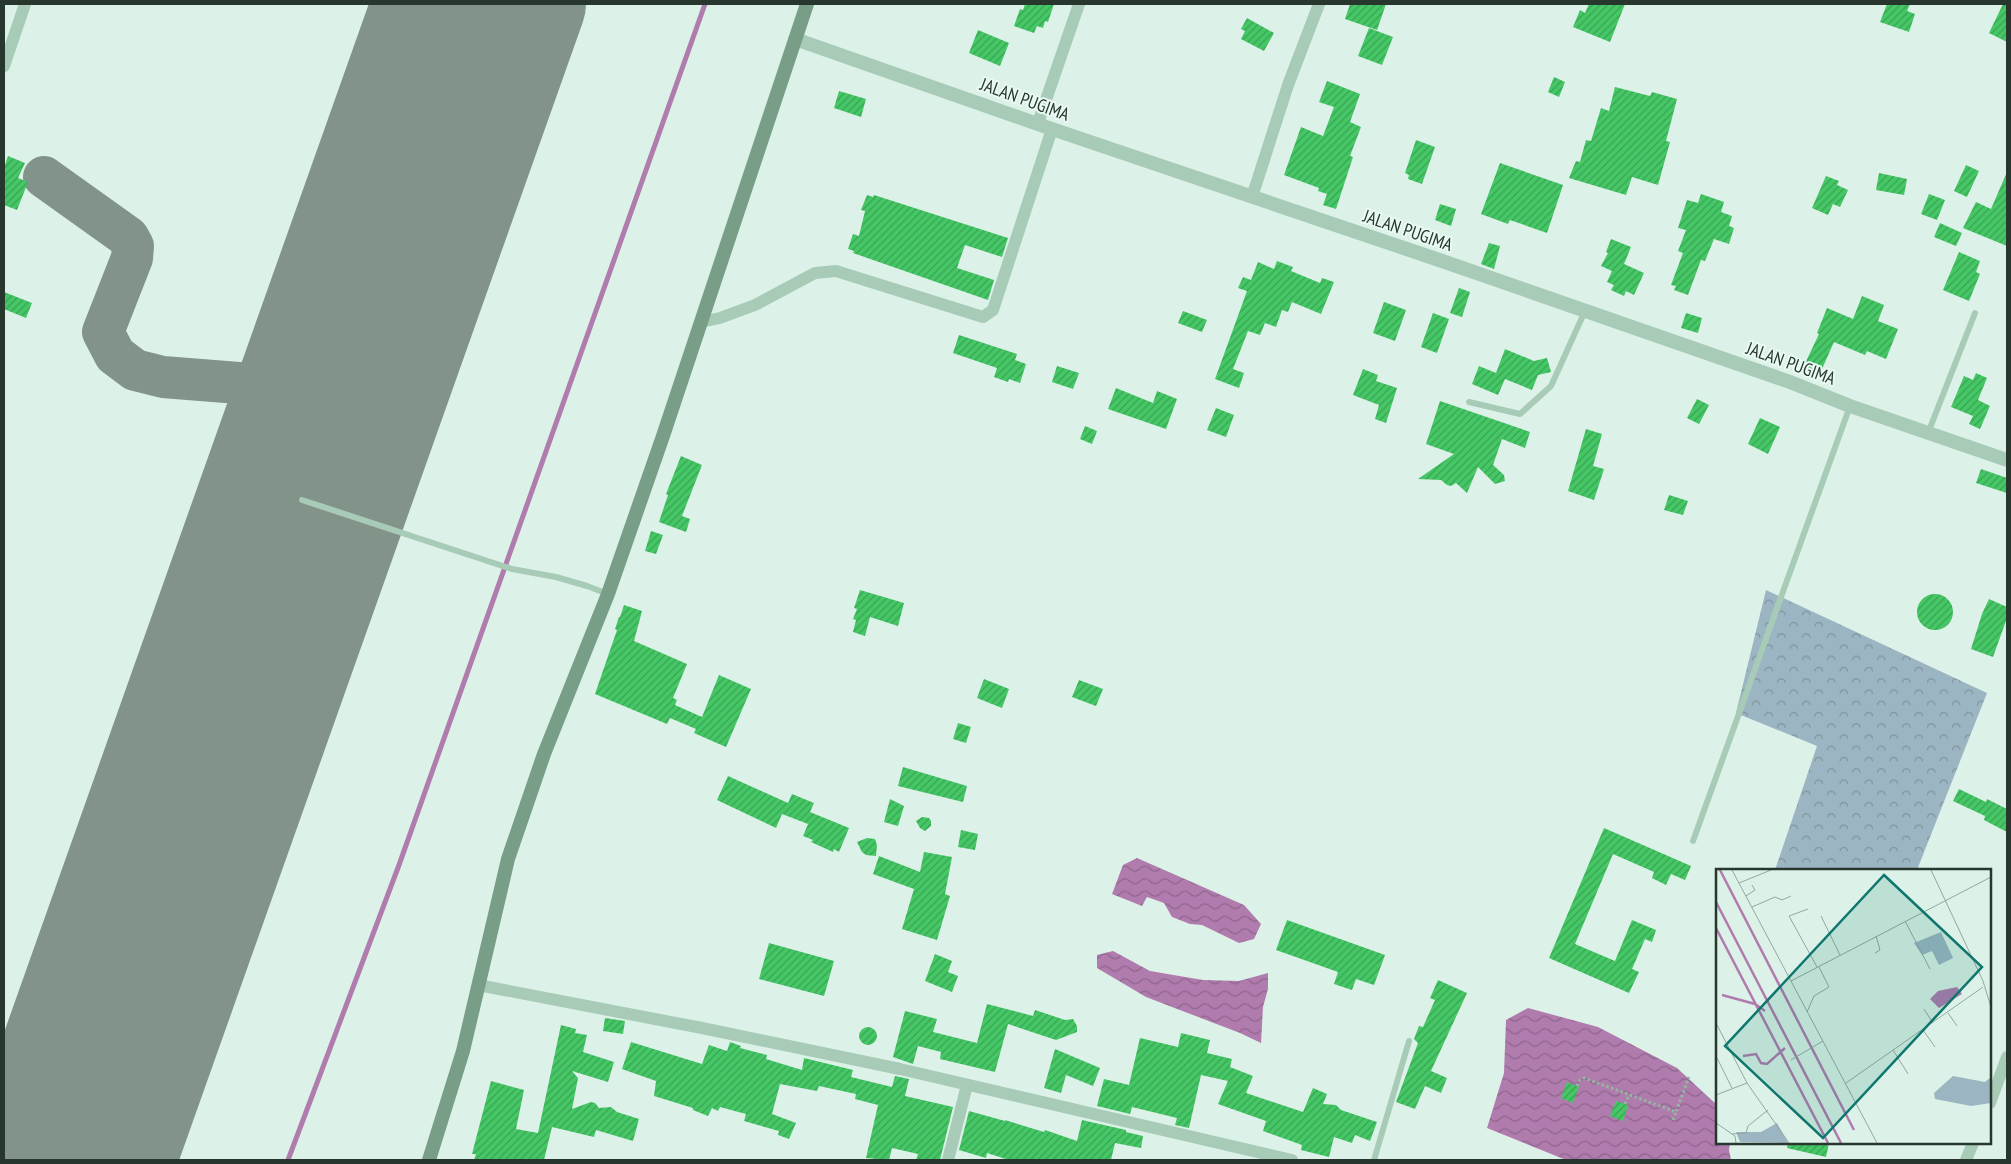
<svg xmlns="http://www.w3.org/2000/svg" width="2011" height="1164" font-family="'PT Sans Narrow',sans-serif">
	<defs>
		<pattern id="forest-crowns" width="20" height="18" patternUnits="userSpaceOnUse" patternTransform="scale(1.25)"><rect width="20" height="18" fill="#9cb5c2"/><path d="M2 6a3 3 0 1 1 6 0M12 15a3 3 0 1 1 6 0" fill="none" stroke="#7f949e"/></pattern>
		<pattern id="water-waves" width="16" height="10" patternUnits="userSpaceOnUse" patternTransform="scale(1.25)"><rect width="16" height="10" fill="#b07bad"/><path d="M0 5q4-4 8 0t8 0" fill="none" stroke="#8f668d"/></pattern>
		<pattern id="building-hatch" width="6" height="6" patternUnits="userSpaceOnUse" patternTransform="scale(1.25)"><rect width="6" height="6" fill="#45c766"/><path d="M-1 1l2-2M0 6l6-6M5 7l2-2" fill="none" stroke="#3aa254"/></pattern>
	</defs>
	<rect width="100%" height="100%" fill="#dcf2e8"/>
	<path fill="url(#forest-crowns)" d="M1766,590L1987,693L1917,870H1775L1817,746L1736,713Z"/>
	<path fill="url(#water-waves)" d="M1137,858L1244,905L1261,924L1254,939L1239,943L1202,925L1190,924L1172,917L1164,903L1147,897L1142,906L1112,894L1123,865Z
		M1113,951L1150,971L1203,980L1239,981L1268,973V989L1263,1007L1261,1043L1240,1033L1146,997L1097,968V955Z
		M1528,1008L1598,1027L1677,1068L1717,1105V1143H1730L1729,1150L1731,1160H1566L1487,1128L1504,1073L1506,1020Z"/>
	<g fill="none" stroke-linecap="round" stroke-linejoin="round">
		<path stroke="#b07bad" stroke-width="5" d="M288,1160L399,865L705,4"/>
		<path stroke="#82948a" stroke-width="42" d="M456,4L459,54
			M44,177L128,237L133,246L132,258L103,332L115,355L135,370L163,377L340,391"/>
		<path stroke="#82948a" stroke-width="106" d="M15,1160L425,4
			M123,1160L533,4"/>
	</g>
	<path fill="url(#building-hatch)" d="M1025,4H1054L1048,22L1045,21L1043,28L1037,26L1034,33L1014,26L1020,9L1023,10Z
		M1350,4H1386L1377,30L1345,19Z
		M1589,4H1625L1610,42L1573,27L1580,10L1585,13Z
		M1887,4H1910L1907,11L1915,14L1909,32L1880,22Z
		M2003,4H2007V42L1989,33Z
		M1247,18L1274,33L1264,51L1241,39L1245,31L1241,29Z
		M1369,28L1393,37L1382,65L1358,56Z
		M978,30L1009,43L1000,66L969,53Z
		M1554,77L1565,82L1559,97L1548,92Z
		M1327,81L1360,94L1350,122L1361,127L1350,156L1353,157L1336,209L1323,205L1327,194L1318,191L1319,188L1284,175L1301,127L1323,136L1334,107L1319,102Z
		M1615,87L1650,96L1652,92L1677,99L1666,141L1670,142L1658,185L1632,177L1626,195L1569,178L1576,161L1580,162L1586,140L1591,141L1601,108L1609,111Z
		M839,91L866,99L861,117L834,108Z
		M1416,140L1435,147L1422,184L1408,179L1409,175L1405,173Z
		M8,156L25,163L18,178L28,182L17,210L4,205V168Z
		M1500,163L1563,185L1547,233L1510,220L1508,224L1481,214Z
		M1966,165L1979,171L1967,197L1954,191Z
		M2007,172V246L1963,228L1976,202L1991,209Z
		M1879,173L1907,179L1904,195L1876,190Z
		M1826,176L1839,181L1837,185L1848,190L1840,207L1833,204L1828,215L1812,208Z
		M1701,194L1724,202L1721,212L1732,216L1729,226L1734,228L1729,244L1714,239L1705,261L1701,260L1688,295L1674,290L1676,286L1671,285L1683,253L1678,251L1686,230L1678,228L1687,200L1698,203Z
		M1929,194L1945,200L1937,220L1921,214Z
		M867,195L873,197L874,195L1008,238L1002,257L965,245L957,268L994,280L988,300L853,253L854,251L848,249L853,234L859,236L865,211L861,210Z
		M1440,204L1456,209L1451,226L1435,220Z
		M1940,223L1962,233L1956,246L1934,237Z
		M1611,239L1631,247L1624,264L1644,273L1634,295L1626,291L1624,296L1611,290L1614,285L1607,282L1612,271L1601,266L1608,253L1606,252Z
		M1489,243L1500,246L1494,269L1481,264Z
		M1959,252L1980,261L1976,272L1980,274L1969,301L1943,290Z
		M1277,261L1293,267L1291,271L1320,283L1322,278L1334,282L1321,314L1292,302L1288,312L1282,310L1276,327L1265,323L1260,335L1248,331L1233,369L1244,373L1239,388L1215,379L1247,291L1238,288L1243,277L1251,280L1258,262L1274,269Z
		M1459,288L1470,292L1462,317L1450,313Z
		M4,292L32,303L26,318L4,309Z
		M1862,296L1884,305L1878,321L1898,329L1886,359L1867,351L1865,355L1834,342L1817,380L1801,372L1819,334L1817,333L1827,308L1853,319Z
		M1384,302L1406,310L1395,341L1373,333Z
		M1183,311L1207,320L1202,332L1178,323Z
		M1433,313L1449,319L1437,353L1421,347Z
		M1686,313L1702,318L1698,333L1681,328Z
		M959,335L1017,354L1015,360L1026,364L1020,383L1009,379L1008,382L994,377L997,368L953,353Z
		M1505,349L1534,361L1547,358L1551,372L1538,375L1532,390L1505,379L1498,395L1472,384L1479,366L1496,373Z
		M1057,366L1079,373L1073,389L1052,382Z
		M1363,369L1378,375L1376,381L1397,388L1386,423L1375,419L1379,405L1353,395Z
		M1976,373L1987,378L1978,400L1990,406L1980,429L1969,424L1973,416L1951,407L1964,376L1973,380Z
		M1116,388L1153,403L1157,391L1177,399L1166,429L1108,409Z
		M1697,399L1709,405L1699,424L1687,418Z
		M1440,401L1530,432L1525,448L1502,439L1493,465L1504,475L1505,481L1495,484L1478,467L1467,493L1456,483L1451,486L1447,485L1441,480L1418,479L1454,454L1426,444Z
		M1216,408L1234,415L1226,437L1207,430Z
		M1760,418L1780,427L1768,454L1748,444Z
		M1085,426L1097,431L1092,444L1080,439Z
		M1586,429L1602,434L1593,466L1604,469L1594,500L1568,491Z
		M681,456L702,465L682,516L690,519L686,532L659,522L668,495L666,494Z
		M1981,469L2007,478V493L1976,483Z
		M1669,495L1688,501L1683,515L1664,510Z
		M651,531L663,535L656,554L645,551Z
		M860,590L904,603L898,626L870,617L865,636L853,632L856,620L853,619L857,609L854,608Z
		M1917 612a18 18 0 1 1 36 0a18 18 0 1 1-36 0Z
		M1989,599L2007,607V618L1993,657L1971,649L1982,614Z
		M624,605L642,611L634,641L687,664L673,698L677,700L675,705L702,717L719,675L751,689L726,747L694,733L696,729L670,718L667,724L595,694L617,630L615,629L619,617H620Z
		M984,679L1009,689L1002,708L977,698Z
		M1079,680L1103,689L1096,706L1072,697Z
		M958,723L971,727L966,743L953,739Z
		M903,767L967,786L963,802L898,786Z
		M728,776L788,803L792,794L814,803L810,812L849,828L839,852L834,849L833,852L811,842L813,840L803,836L808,824L782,814L776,828L717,800Z
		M1959,789L1986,802L1987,799L2007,809V832L1984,820L1985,816L1953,801Z
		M890,799L904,806L898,826L884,822Z
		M922,817L929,818L931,821V826L925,831L920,828L916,821Z
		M1604,828L1691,866L1685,880L1671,874L1666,885L1652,878L1654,872L1613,854L1575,944L1615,961L1632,920L1656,930L1652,942L1645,939L1632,969L1639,972L1629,993L1549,958Z
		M961,830L978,834L975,850L958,847Z
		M867,838L875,839L877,845L876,856L866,855L862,852L857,842Z
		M924,852L952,857L945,894L950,896L937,940L902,929L914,889L873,874L879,856L920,872Z
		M1287,920L1385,955L1374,985L1356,979L1352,990L1334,984L1338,972L1276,950Z
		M769,943L834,961L824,996L759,979Z
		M935,954L952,961L948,972L958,976L952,992L925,981Z
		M1438,980L1467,993L1431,1071L1447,1078L1441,1093L1425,1086L1415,1109L1396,1102L1418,1043L1414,1039L1419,1026L1423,1027L1435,1000L1430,998Z
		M987,1004L1033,1016L1035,1010L1065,1020L1073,1019L1077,1026V1032L1056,1040L1008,1024L995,1072L940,1059L941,1052L918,1046L913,1064L893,1057L905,1011L937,1019L933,1032L977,1043Z
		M605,1018L625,1021L623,1034L603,1031Z
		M561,1025L576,1029L575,1033L587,1035L583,1052L614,1062L608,1082L572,1071L578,1078L572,1109L591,1102L595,1103L599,1108L611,1107L617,1112L639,1119L633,1141L596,1130L594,1137L552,1127L544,1160H474L476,1154H472L491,1081L524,1090L516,1129L538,1133Z
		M859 1036a9 9 0 1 1 18 0a9 9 0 1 1-18 0Z
		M1181,1033L1210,1040L1207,1053L1232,1059L1230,1067L1253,1076L1246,1093L1303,1112L1313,1088L1327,1094L1323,1104L1336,1105L1341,1110L1377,1122L1370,1141L1355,1135L1352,1143L1334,1137L1329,1157L1301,1150L1302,1145L1263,1131L1266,1121L1218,1104L1228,1081L1201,1075L1189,1128L1175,1125L1177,1118L1132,1107L1130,1114L1097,1106L1104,1079L1129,1085L1140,1038L1178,1047Z
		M631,1042L702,1064L709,1045L727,1051L730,1042L741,1046L740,1048L767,1055L766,1059L802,1070L804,1058L853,1070L851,1077L892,1087L895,1076L909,1079L905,1096L953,1107L940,1160H916L918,1154L892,1148L889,1160L866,1158L878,1105L855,1099L856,1094L819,1086L817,1091L780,1084L772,1114L796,1123L789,1139L778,1135L779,1131L744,1121L746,1114L720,1107L718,1111L712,1108L708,1116L693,1110V1108L654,1096L656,1081L622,1069Z
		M1055,1049L1100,1068L1093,1086L1066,1075L1061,1093L1044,1088Z
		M1567,1082L1579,1087L1573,1103L1561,1098Z
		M1616,1101L1628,1105L1623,1121L1610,1116Z
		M969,1111L1005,1121V1120L1044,1132L1045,1130L1077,1141L1082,1120L1126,1130V1132L1143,1136L1141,1148L1115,1143L1111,1160H1009L987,1153L986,1158L959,1150Z
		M1788,1143H1829L1826,1157L1787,1148Z"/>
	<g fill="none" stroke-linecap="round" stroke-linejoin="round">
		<path stroke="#92b7a2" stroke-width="3" stroke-dasharray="2.5 2.5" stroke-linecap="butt" d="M1577,1086L1580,1080L1584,1078L1676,1112L1689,1077
			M1625,1104L1629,1095
			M1673,1120L1676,1112"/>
		<path stroke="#a8cbb8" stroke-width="6" d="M1469,402L1520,414L1551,386L1585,311
			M1928,433L1975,313
			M302,500L512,569L556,577L587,586L608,594
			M1693,841L1850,406
			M1374,1160L1409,1041"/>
		<path stroke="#a8cbb8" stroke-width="12" d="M4,66L25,4
			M1038,123L1079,4
			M1252,197L1288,85L1319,4
			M701,322L720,318L755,305L815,273L836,271L983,317L993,310L1052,129
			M478,985L702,1028L900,1069L1292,1160
			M1990,1103L2007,1057
			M948,1160L967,1085
			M1966,1160L1973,1143"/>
		<path stroke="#a8cbb8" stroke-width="14" d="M795,39L1052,129L1445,262L1790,382L1850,406L2007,460"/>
		<path stroke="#799e87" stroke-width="14" d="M429,1160L463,1051L508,859L544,754L608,594L663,436L807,4"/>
	</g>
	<g text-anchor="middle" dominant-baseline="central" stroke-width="4" stroke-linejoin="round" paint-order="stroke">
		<g font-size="18" fill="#28372d" stroke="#e9faf2">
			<text transform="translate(1025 99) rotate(20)">JALAN PUGIMA</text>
			<text transform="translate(1408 230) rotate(19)">JALAN PUGIMA</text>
			<text transform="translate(1791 363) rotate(20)">JALAN PUGIMA</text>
		</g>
	</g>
	<g transform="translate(1716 869)">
		<rect width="275" height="275" fill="#dcf2e8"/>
		<path d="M225,63L237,89L223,96L216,82L206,86L198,74Z" fill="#9cb5c2"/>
		<path d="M237,207L269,213L275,208V234L255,237L219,230L218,224Z" fill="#9cb5c2"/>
		<path d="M61,254L72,274L24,273L20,263H45Z" fill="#9cb5c2"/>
		<path d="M241,118L246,125L223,139L214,130L222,122Z" fill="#b07bad"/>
		<path fill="none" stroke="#b07bad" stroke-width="2.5" d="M4,1L138,261M0,33L125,274M0,59L112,274M6,126L39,135L49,142M27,187L40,185L45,194L51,195L69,179"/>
		<path fill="none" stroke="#94a79d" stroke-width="1" d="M16,1L161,274M215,1L267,112L275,138M23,14L55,1M30,27L39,21L36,16M36,38L59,28L66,31L75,27M92,40L73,47L101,98M105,47L124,86M189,52L214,100M159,84L164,81L160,67M75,112L275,8M208,140L217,154M91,143L98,127L113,118L103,98M232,144L241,157M0,154L31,214M207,161L219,178M177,181L192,205M1,189L16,219M75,191L107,172M130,214L267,118M0,226L31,214L73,274M0,254L19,267L20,274M16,265L30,264L32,257L52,241"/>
		<path fill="#0f766e" fill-opacity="0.15" stroke="#0f766e" stroke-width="2.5" d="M168,6L266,98L107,269L9,177Z"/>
		<rect width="275" height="275" fill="none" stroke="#28372d" stroke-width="2.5"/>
	</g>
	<rect width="2011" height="1164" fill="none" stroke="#28372d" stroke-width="10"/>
</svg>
